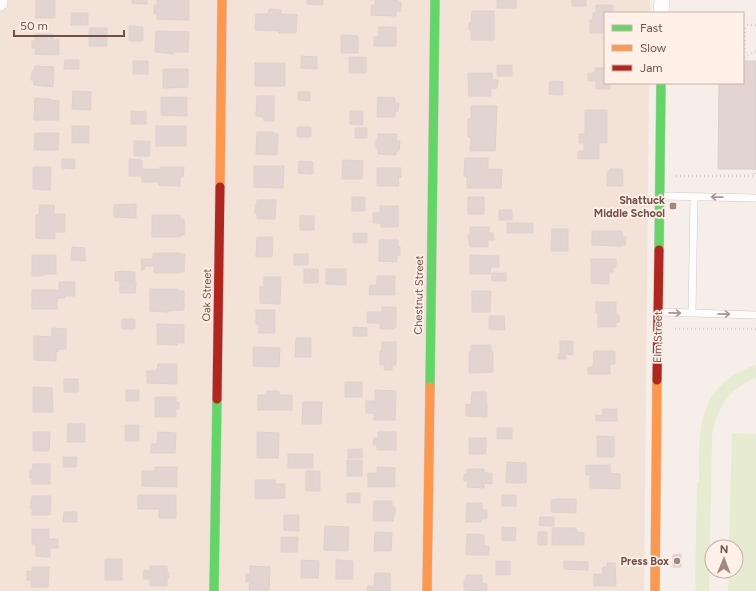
<svg xmlns="http://www.w3.org/2000/svg" width="756" height="591" font-family="Figtree,sans-serif">
	<rect width="100%" height="100%" fill="#f6eee8"/>
	<path fill="#f2e2d8" d="M0,0H650V13H605V83H649L644,591H0Z"/>
	<path fill="#e6ebd2" d="M756,365V378C730,387 715,410 712,437L709,591H695L697,483L699,482C699,430 696,385 756,365Z
		M732,433L756,434V591H728L729,571H736V547H729Z"/>
	<path fill="#e2d4d0" stroke="#dfd0ca" d="M36,0H55V18H36Z
		M132,0H147V4L132,3Z
		M157,0H189V20L157,19V14H154V5H157Z
		M307,0H323V5L307,4Z
		M375,0H398V2H401V11H396V16L371,15V5H375Z
		M497,0H516V8H497Z
		M572,0H586V6H572Z
		M596,5H613V13H605V33H590V20H593V13H596Z
		M269,9L281,10V14L297,15L296,33H279V31L255,30L256,14H268Z
		M472,11H494V40H471V31L469,30V23H471Z
		M71,13H88V25H71Z
		M129,26L143,27V41H129Z
		M379,27H396V46H374V37H379Z
		M89,28H107V46H89Z
		M156,31L189,32L188,52H174V54L155,52Z
		M35,34H53V40H59V55L35,54L36,48H32V41H35Z
		M341,35L358,36V53H341Z
		M301,56L317,57V69L301,68Z
		M349,57H366V73H349Z
		M65,60H79V69H64Z
		M133,61H148V74H133Z
		M743,61H756V169H718L719,83H743Z
		M255,63H285V86H255Z
		M497,65H512V76H497Z
		M35,66L54,67L53,87L34,85V80H31L32,71H34Z
		M595,68H605V83H610V89H596V81H588V73H595Z
		M163,69H188V87L163,88Z
		M468,73H492V80H498L497,88H491V96H469Z
		M550,81L563,82V95L549,94Z
		M73,91L91,92V110L72,109Z
		M298,92H310V101L298,100Z
		M257,96H274V121H264V117L256,116Z
		M161,97H187V116L161,115Z
		M378,97L395,98V103H399L398,111L395,112V117H377Z
		M35,98L50,99V100L59,101V120H34Z
		M471,106H497L495,151H470L471,137H468V119H471Z
		M585,110H607V143H599V159H578V151H584V143H579V134H585Z
		M131,111L146,112V124H131Z
		M350,111H363V125L350,124Z
		M72,126H89V143H72Z
		M156,126H186V146H156Z
		M297,127H311V137H297Z
		M355,128H367V138H355Z
		M257,132H274V134H278L277,155L256,154Z
		M35,133H59L58,150H34Z
		M378,134H397L396,141H400L399,151H396V155L378,154V148H376V140H378Z
		M134,141H150L149,156H134Z
		M465,158H488V169H502L501,188H467V176H464Z
		M62,159H75V169L62,168Z
		M129,159L142,160V169H160V167H184L183,177H180V186L159,185V182H142V176H129Z
		M343,160L363,161L362,179H342Z
		M299,161L313,162V174L298,173Z
		M254,166H284L283,188L254,187Z
		M33,167H51L50,190L33,189Z
		M377,168H401V177H398L399,186H377Z
		M610,169H622L623,186H607V172L610,171Z
		M352,197H365V211H352Z
		M468,197H484V214H468Z
		M257,200H276L275,219H257V213H255V205H257Z
		M136,204V218L114,217V205Z
		M39,205H54V214H65V232H55V239L36,238V215H39Z
		M380,206H398V227H381V223H373V213H380Z
		M499,210H512V220H499Z
		M152,215H180V219H184L185,235H180V237H152Z
		M300,216H314V230H300Z
		M507,223H533V233H507Z
		M470,227H489V233H493L494,240H488V247H470L468,235H470Z
		M552,229H568V251H551Z
		M592,231H622V237H626L625,245H622V246L592,245Z
		M353,233H367V243H353Z
		M257,237H273L272,257H256Z
		M379,240H398V247H400V255H397V262L379,261Z
		M72,247L85,248V261L71,260Z
		M153,253H180L179,255L185,254L184,272H179V273H154V266H145V269L142,270L141,259H153Z
		M294,254H308V265H294Z
		M32,255H56V274H43V276H32Z
		M470,255L499,256V267H491L490,274H470Z
		M591,259H616V267H613V272H609V284L591,283Z
		M304,269H318V283H304Z
		M326,269H346V285L326,284Z
		M121,271L135,272V281H115V272Z
		M492,273H506V281H492Z
		M377,276H395V295H369L370,285H377Z
		M264,277H281L280,304L260,303V287H264Z
		M120,281L136,282L135,293H120Z
		M59,282H75V296H65V298H57V309H32V290H59Z
		M150,289H178V291H184V310L168,311V312L150,311Z
		M472,291H491L490,312H472Z
		M596,302H616V315H619V322H616V327H598V312L596,313Z
		M382,307H396V327H394V329H380V323H367V312H382Z
		M256,310H275V333H259V324H256Z
		M489,316H504L505,330L489,329Z
		M122,319H135V329H122Z
		M157,324L184,325V343H177V345L157,344Z
		M353,327L367,328V336H353Z
		M52,328L66,329V349H59L58,352H56V361L34,360V336L52,337Z
		M296,338H311V357H295Z
		M560,341H573V355L566,354V359H558V354H560Z
		M382,342H396V365H392V370H384L385,365H380V351H382Z
		M471,345H491V352H493V372L469,373V352H471Z
		M253,347L280,348L279,367L253,366Z
		M594,351H615V364H610V374H588V367H593Z
		M158,364H177V384L147,383V371H157Z
		M64,379H78V392H64Z
		M345,382H362V397H345Z
		M33,387L52,388L53,412H33Z
		M126,390H139V401H126Z
		M375,390L396,391L395,420H374V413H366V401H375Z
		M267,391H279V395H292V410H258V395H267Z
		M472,392H486V403H487V417L466,416V404L471,405Z
		M155,397H176V402H179V409H176V417H155Z
		M303,402H322L321,424H302Z
		M602,409H617V421H596V415L603,416Z
		M68,424H85V442H67Z
		M125,425H139V441H125Z
		M497,428H512V439H497Z
		M33,432H50L49,451H33Z
		M158,432L176,433L175,453H151V444H157Z
		M257,432L279,433L278,458H257Z
		M378,432H396V450H377V445H373L374,438H378Z
		M597,436L614,437V457H597Z
		M469,438H486V454H469Z
		M348,449H362V458H348Z
		M288,454H313V468H288Z
		M63,457H77L76,467H63Z
		M347,460H362V476H347Z
		M507,462L526,463V483H506Z
		M33,464H50V484H32V478H30V470H32Z
		M586,465H610V473L620,474V489L590,488V475H586Z
		M155,467H177V487L142,486V471H155Z
		M377,467L395,468V487H368V473H377Z
		M467,469H484V473H492V484L484,483V488L467,487L468,481H464V474H467Z
		M306,471H320V491H306Z
		M255,480H275V484H285V498L255,499Z
		M347,493H360V503H347Z
		M138,495H176V518H159V509H138Z
		M502,495H516V506H502Z
		M32,496H51L50,515H32V508H30Z
		M559,499H576V513L551,512V500Z
		M374,501H392V507H395V515L393,514V521H373Z
		M467,503H482V510H487V519H481V522H466Z
		M64,512H77V522H63Z
		M284,515H299V531L284,530Z
		M540,517H554V526L539,525Z
		M325,526L349,527L348,551L324,550Z
		M502,527L516,528L515,541L502,540Z
		M552,528H576V532L584,533V545H552Z
		M32,529H49V539H58V548H50V557L36,556V544H32Z
		M375,532L392,533L391,551H374Z
		M538,532H547V545H538Z
		M467,534L484,535V546H489V555H466Z
		M281,537H298L297,552H281Z
		M681,554V567H673V555Z
		M105,559H122V580H105Z
		M301,560L319,561L318,578H301Z
		M336,560L353,561V579H336Z
		M496,561H510V575H496Z
		M564,561L588,562V570L564,569Z
		M607,563H615L616,586H594V574L602,575L603,567H607Z
		M150,566H167V573H169V578H167V586H150V579H143L144,570L150,571Z
		M250,566L270,567L269,590H249L250,582H246V574H250Z
		M32,567H49L48,587H31V580H27V571L32,572Z
		M375,573H390V591H367V586H374Z
		M466,575H482V583L487,584V590L466,591V589H464V581H466Z"/>
	<g fill="none" stroke-linecap="round" stroke-linejoin="round">
		<g stroke="#d4c9c5" stroke-width="8">
			<path id="lane" d="M662,196L756,198
				M661,312L756,315
				M692,313L694,197"/>
		</g>
		<g stroke="#d4c9c5" stroke-width="16">
			<path id="street" d="M0,3V0
				M661,13L662,0"/>
		</g>
		<g stroke="#d4c9c4" stroke-width="10">
			<path id="fast" d="M659,250L661,83
				M430,387L435,0
				M214,591L217,399"/>
		</g>
		<g stroke="#d4c9c4" stroke-width="10">
			<path id="slow" d="M220,187L222,0
				M427,591L430,387
				M655,591L657,380"/>
		</g>
		<g stroke="#d4c9c4" stroke-width="10">
			<path id="jam" d="M657,380L659,250
				M217,399L220,187"/>
		</g>
		<path stroke="#d8ccc9" stroke-width="2.5" stroke-dasharray="1 3" stroke-linecap="butt" d="M743,25H756
			M744,57L745,25
			M744,61V57L756,51
			M754,169V176
			M676,176H756
			M675,329H756"/>
		<use href="#lane" stroke="#fefcfc" stroke-width="7"/>
		<use href="#street" stroke="#fefcfc" stroke-width="15"/>
		<use href="#fast" stroke="#63d668" stroke-width="9"/>
		<use href="#slow" stroke="#ff974d" stroke-width="9"/>
		<use href="#jam" stroke="#b3261e" stroke-width="9"/>
	</g>
	<defs><path id="oneway-shaft" d="M-6 0H5M1.5-3L5.5 0L1.5 3" fill="none" stroke-width="1.6" stroke-linecap="round" stroke-linejoin="round"/></defs>
	<g stroke="#ab9490">
		<use href="#oneway-shaft" transform="translate(717 197) rotate(-179)"/>
		<use href="#oneway-shaft" transform="translate(675 313) rotate(1)"/>
		<use href="#oneway-shaft" transform="translate(724 314) rotate(1)"/>
	</g>
	<g fill="#a28780" stroke="#fff1e8" stroke-width="1.5">
		<rect x="669" y="202" width="8" height="8" rx="2"/>
		<circle cx="677" cy="561" r="4"/>
	</g>
	<g text-anchor="middle" dominant-baseline="central" stroke-width="3.5" stroke-linejoin="round" paint-order="stroke">
		<g font-size="11" font-weight="bold" fill="#744f48" stroke="#fff1e8" text-anchor="end">
			<text x="665" y="200">Shattuck<tspan x="665" dy="13">Middle School</tspan></text>
			<text x="669" y="561">Press Box</text>
		</g>
		<g font-size="11" fill="#744f48" stroke="#fff1e8">
			<text transform="translate(207 295) rotate(-89)">Oak Street</text>
			<text transform="translate(419 295) rotate(-89)">Chestnut Street</text>
			<text transform="translate(658 337) rotate(-89)">Elm Street</text>
		</g>
	</g>
	<rect x="604" y="12" width="140" height="72" fill="#fff1e8" stroke="#c7b0a8"/>
	<rect x="612" y="25" width="20" height="6" fill="#63d668" stroke="#c7b0a8"/>
	<text x="640" y="32" font-size="12" fill="#744f48">Fast</text>
	<rect x="612" y="45" width="20" height="6" fill="#ff974d" stroke="#c7b0a8"/>
	<text x="640" y="52" font-size="12" fill="#744f48">Slow</text>
	<rect x="612" y="65" width="20" height="6" fill="#b3261e" stroke="#c7b0a8"/>
	<text x="640" y="72" font-size="12" fill="#744f48">Jam</text>
	<g transform="translate(724 559) rotate(1)"><circle r="19" fill="#fff1e8" stroke="#c7b0a8"/>
	<path d="M0-3L7 15L0 10L-7 15Z" fill="#a28780"/>
	<text y="-6" font-size="11" font-weight="bold" text-anchor="middle" fill="#744f48">N</text>
	</g>
	<path d="M14 30v6h110v-6" fill="none" stroke="#744f48" stroke-width="2"/>
	<text x="20" y="30" font-size="12" fill="#744f48" stroke="#fff1e8" stroke-width="3" paint-order="stroke">50 m</text>
</svg>
